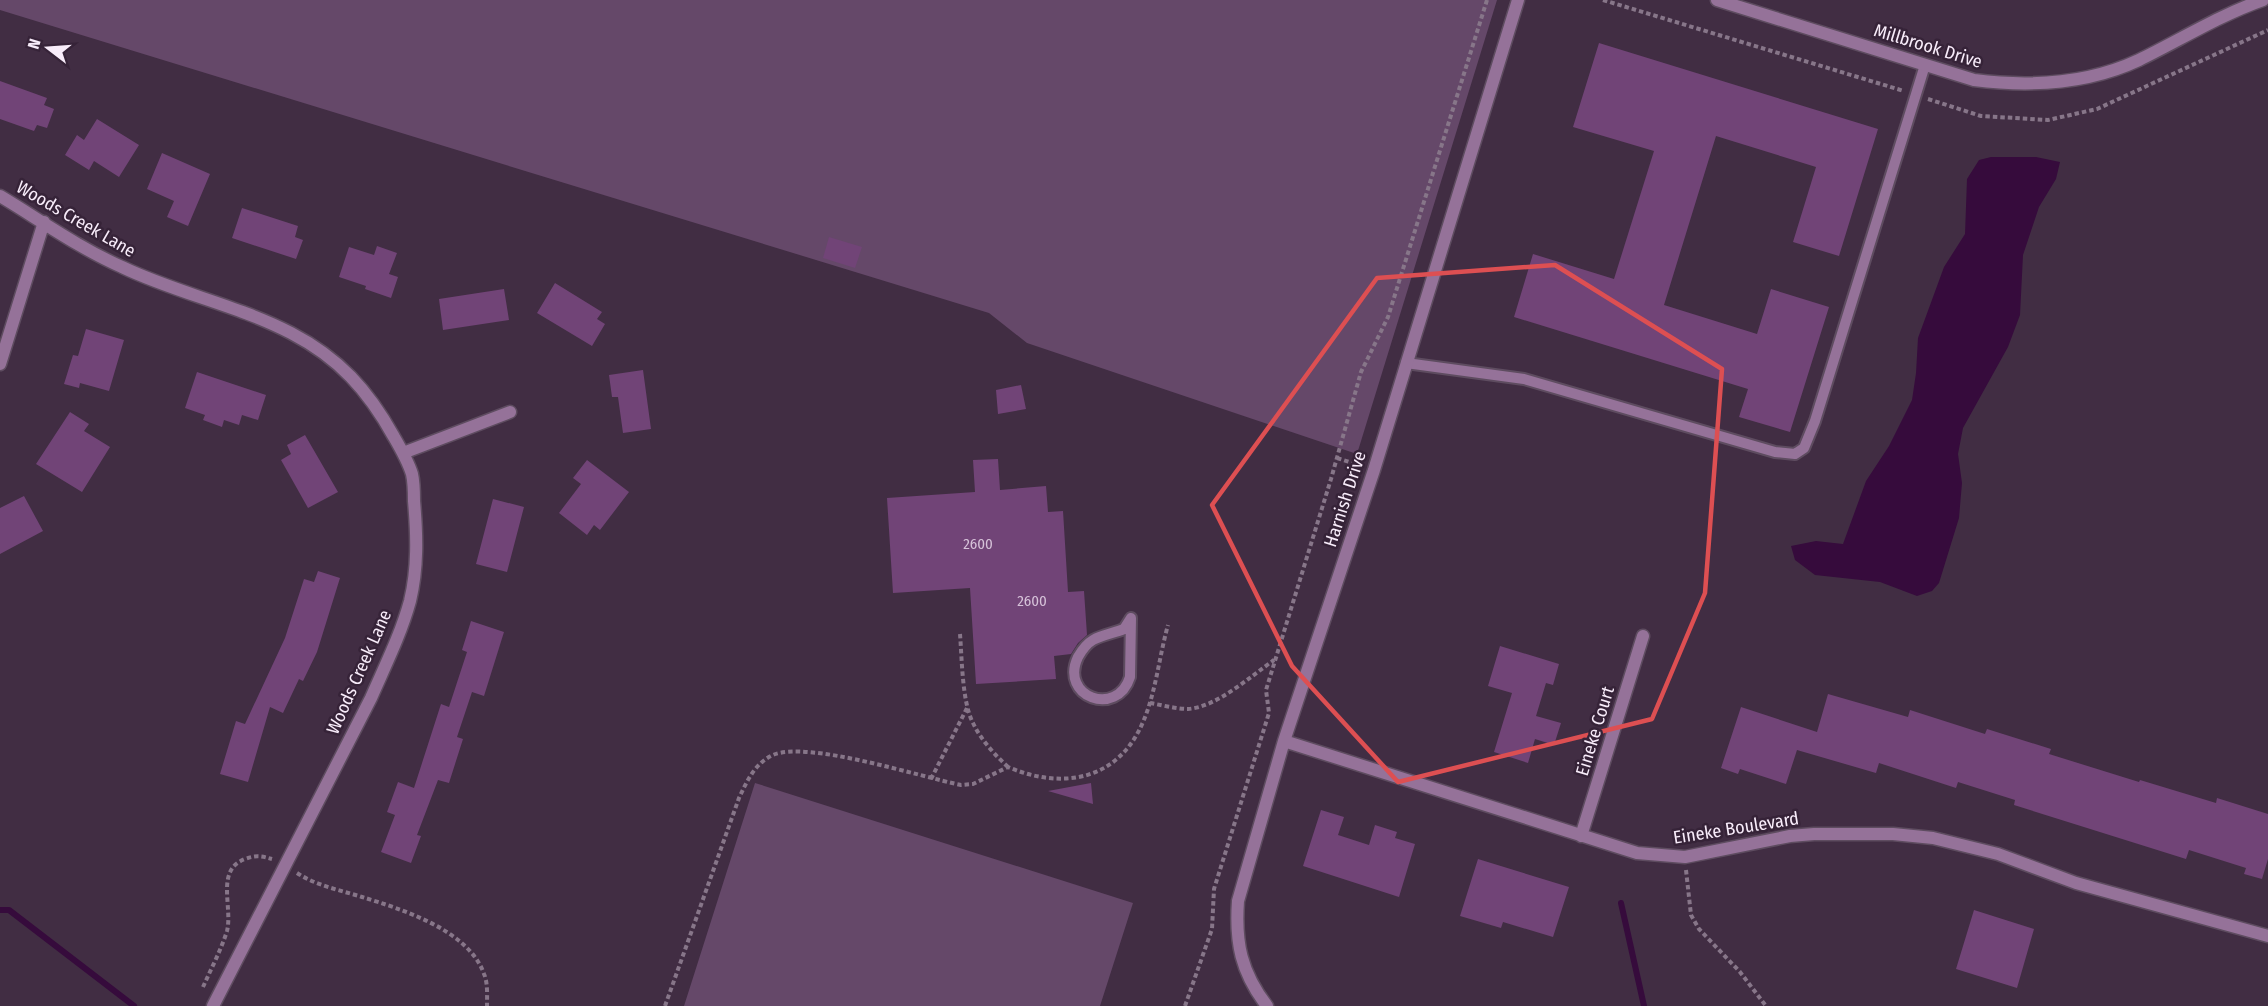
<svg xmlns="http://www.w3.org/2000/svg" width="2268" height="1006" font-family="'Fira Sans Condensed',sans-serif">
	<rect width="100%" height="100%" fill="#412d43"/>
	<path fill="#654869" d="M0,0H1497L1357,454L1027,343L989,313L0,10Z
		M755,783L1133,903L1100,1006H684Z"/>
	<path fill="#360b3c" d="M1991,157H2036L2060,162L2056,179L2039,207L2023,255L2020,315L2008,347L1963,428L1958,454L1962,483L1959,518L1939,583L1932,591L1917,596L1880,582L1815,575L1795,560L1791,546L1816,541L1843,544L1866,481L1889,446L1912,400L1916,373L1918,338L1944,267L1965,234L1967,179L1979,160Z"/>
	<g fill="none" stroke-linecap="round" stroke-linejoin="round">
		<path stroke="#360b3c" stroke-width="6" d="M1621,903L1644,1006
			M0,910H9L134,1006"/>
	</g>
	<path fill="#714477" d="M1599,43L1878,129L1839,256L1793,242L1816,167L1716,136L1664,305L1757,334L1771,289L1829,307L1790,432L1739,417L1748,389L1514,317L1533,254L1614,279L1654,151L1573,127Z
		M0,81L47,98L44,105L54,109L47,128L37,125L34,131L0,119Z
		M97,119L139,145L119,177L94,161L89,170L65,155L77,135L84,140Z
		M162,153L210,174L188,226L167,217L174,201L147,189Z
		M242,208L298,226L295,237L303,240L296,259L232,238Z
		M829,237L862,247L855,268L823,258Z
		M377,246L397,253L389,274L398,277L391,298L365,289L366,286L339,277L349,247L374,255Z
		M555,283L602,312L597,319L605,324L592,346L537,313Z
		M504,289L509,320L443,330L439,299Z
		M86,329L124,340L109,391L80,383L79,388L64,384L73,355L78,356Z
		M643,370L651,429L623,433L618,397H612L609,375Z
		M197,372L266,395L258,420L242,415L239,425L224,420L222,427L203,420L205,415L185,408Z
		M1021,385L1026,409L998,414L996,390Z
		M70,412L89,424L84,431L110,447L82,492L36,464Z
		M305,435L338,492L308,508L281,460L291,454L287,445Z
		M998,459L1000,490L1046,486L1048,512L1063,511L1068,592L1084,591L1087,635L1078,643L1071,654L1054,656L1056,679L976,684L970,588L893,593L887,498L975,492L973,460Z
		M587,460L629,492L600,530L594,525L587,535L559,513L581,484L573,478Z
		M24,496L43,531L0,554V508Z
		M493,499L524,507L507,572L476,564Z
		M318,571L340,578L317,652L303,681L299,679L283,713L270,707L248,782L220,774L236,721L245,724L285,638L304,579L314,582Z
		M471,621L504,632L484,696L472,692L457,737L463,739L449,783L438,780L417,835L421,836L411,863L381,852L395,815L387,812L398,782L414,788L441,704L449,707L467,652L462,650Z
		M1500,646L1559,664L1553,685L1546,683L1536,716L1561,723L1554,745L1535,739L1528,763L1494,752L1512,693L1488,686Z
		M1828,694L1908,717L1910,710L1985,734L1987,729L2051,749L2049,754L2139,782L2140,780L2216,803L2217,798L2268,814V859L2262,879L2244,874L2246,868L2189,850L2186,859L2014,805L2015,800L1958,782L1956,788L1879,763L1876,773L1797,750L1786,784L1740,769L1738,774L1721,768L1741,707L1817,732Z
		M1091,783L1093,804L1048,791Z
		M1321,810L1344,817L1338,835L1369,845L1375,825L1397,832L1395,838L1415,844L1399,897L1303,866Z
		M1478,859L1569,887L1553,937L1503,922L1501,928L1460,916Z
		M1974,910L2034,929L2017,988L1956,969Z"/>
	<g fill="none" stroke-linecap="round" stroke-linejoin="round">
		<g stroke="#5e4c60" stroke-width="14">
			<path id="lane" d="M1406,363L1524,379L1775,452L1795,454L1804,448L1815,421L1925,65
				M1131,618L1130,677C1117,718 1059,697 1078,657C1082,650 1086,644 1093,640C1102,635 1114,633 1124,629Z"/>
		</g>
		<g stroke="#5e4c60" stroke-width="15">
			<path id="street" d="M1717,0L1974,80C2029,87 2088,84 2139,60C2180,40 2220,15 2263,0
				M0,196C40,220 79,248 122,267C176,293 237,305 291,333C339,358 368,390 394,437C401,449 408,461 412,474C414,483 414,493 414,501C417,535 418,568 410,601C401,634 385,666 371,698L213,1006
				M0,364L44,222
				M403,453L510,412
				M1284,741L1637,853L1685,857L1790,836L1814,834H1893L1933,838L1998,854L2076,883L2268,936
				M1581,836L1643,636
				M1267,1006C1241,972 1235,943 1238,901L1284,741L1374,470L1518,0"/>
		</g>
		<path stroke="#877689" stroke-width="4" stroke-dasharray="4.5 3" stroke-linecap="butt" d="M1603,0L1904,91
			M1928,99L1981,116L2048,120L2097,109L2268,30
			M1337,458L1362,466
			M960,634C962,659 962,702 973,723C981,740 995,755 1008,767
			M1150,703C1162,705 1176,709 1188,709C1217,707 1251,676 1274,660
			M931,779L967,708
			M1686,870L1691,915L1699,929L1740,972L1766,1006
			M297,873C317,886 340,890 362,897C401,909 469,930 484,974C488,983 487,996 487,1006
			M203,987C211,969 221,950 227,931C233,907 215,870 245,859C256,855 261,856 272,859
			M665,1006L739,798C747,781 755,763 773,755C807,740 921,777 961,785L973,784L1008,767C1062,790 1118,781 1143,722C1156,692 1159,657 1168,625
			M1185,1006L1212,929L1214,889L1269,713L1266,690L1331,479L1361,372L1388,317L1487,0"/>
		<use href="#lane" stroke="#957299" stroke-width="10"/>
		<use href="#street" stroke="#957299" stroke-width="12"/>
	</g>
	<path fill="none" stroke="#dd4f52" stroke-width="4.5" stroke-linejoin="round" d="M1555,265L1722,369L1705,593L1652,719L1398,782L1292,666L1212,505L1377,278Z"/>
	<g text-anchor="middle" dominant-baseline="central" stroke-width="5" stroke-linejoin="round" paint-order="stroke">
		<g font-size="15" fill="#d6c2d9">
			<text x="978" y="544">2600</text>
			<text x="1032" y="601">2600</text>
		</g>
		<g font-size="18" fill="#f8ecfa" stroke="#362338">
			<text transform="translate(1928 46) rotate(17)">Millbrook Drive</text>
			<text transform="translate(76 219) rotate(30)">Woods Creek Lane</text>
			<text transform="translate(1345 499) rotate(-72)">Harnish Drive</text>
			<text transform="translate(359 672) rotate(-66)">Woods Creek Lane</text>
			<text transform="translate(1595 731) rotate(-73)">Eineke Court</text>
			<text transform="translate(1736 828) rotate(-9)">Eineke Boulevard</text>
		</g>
	</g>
	<g transform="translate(48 48) rotate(287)" stroke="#362338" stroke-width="4.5" paint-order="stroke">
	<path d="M0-4.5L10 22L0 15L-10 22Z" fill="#f8ecfa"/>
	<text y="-9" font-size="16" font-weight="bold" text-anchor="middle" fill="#f8ecfa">N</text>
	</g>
</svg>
